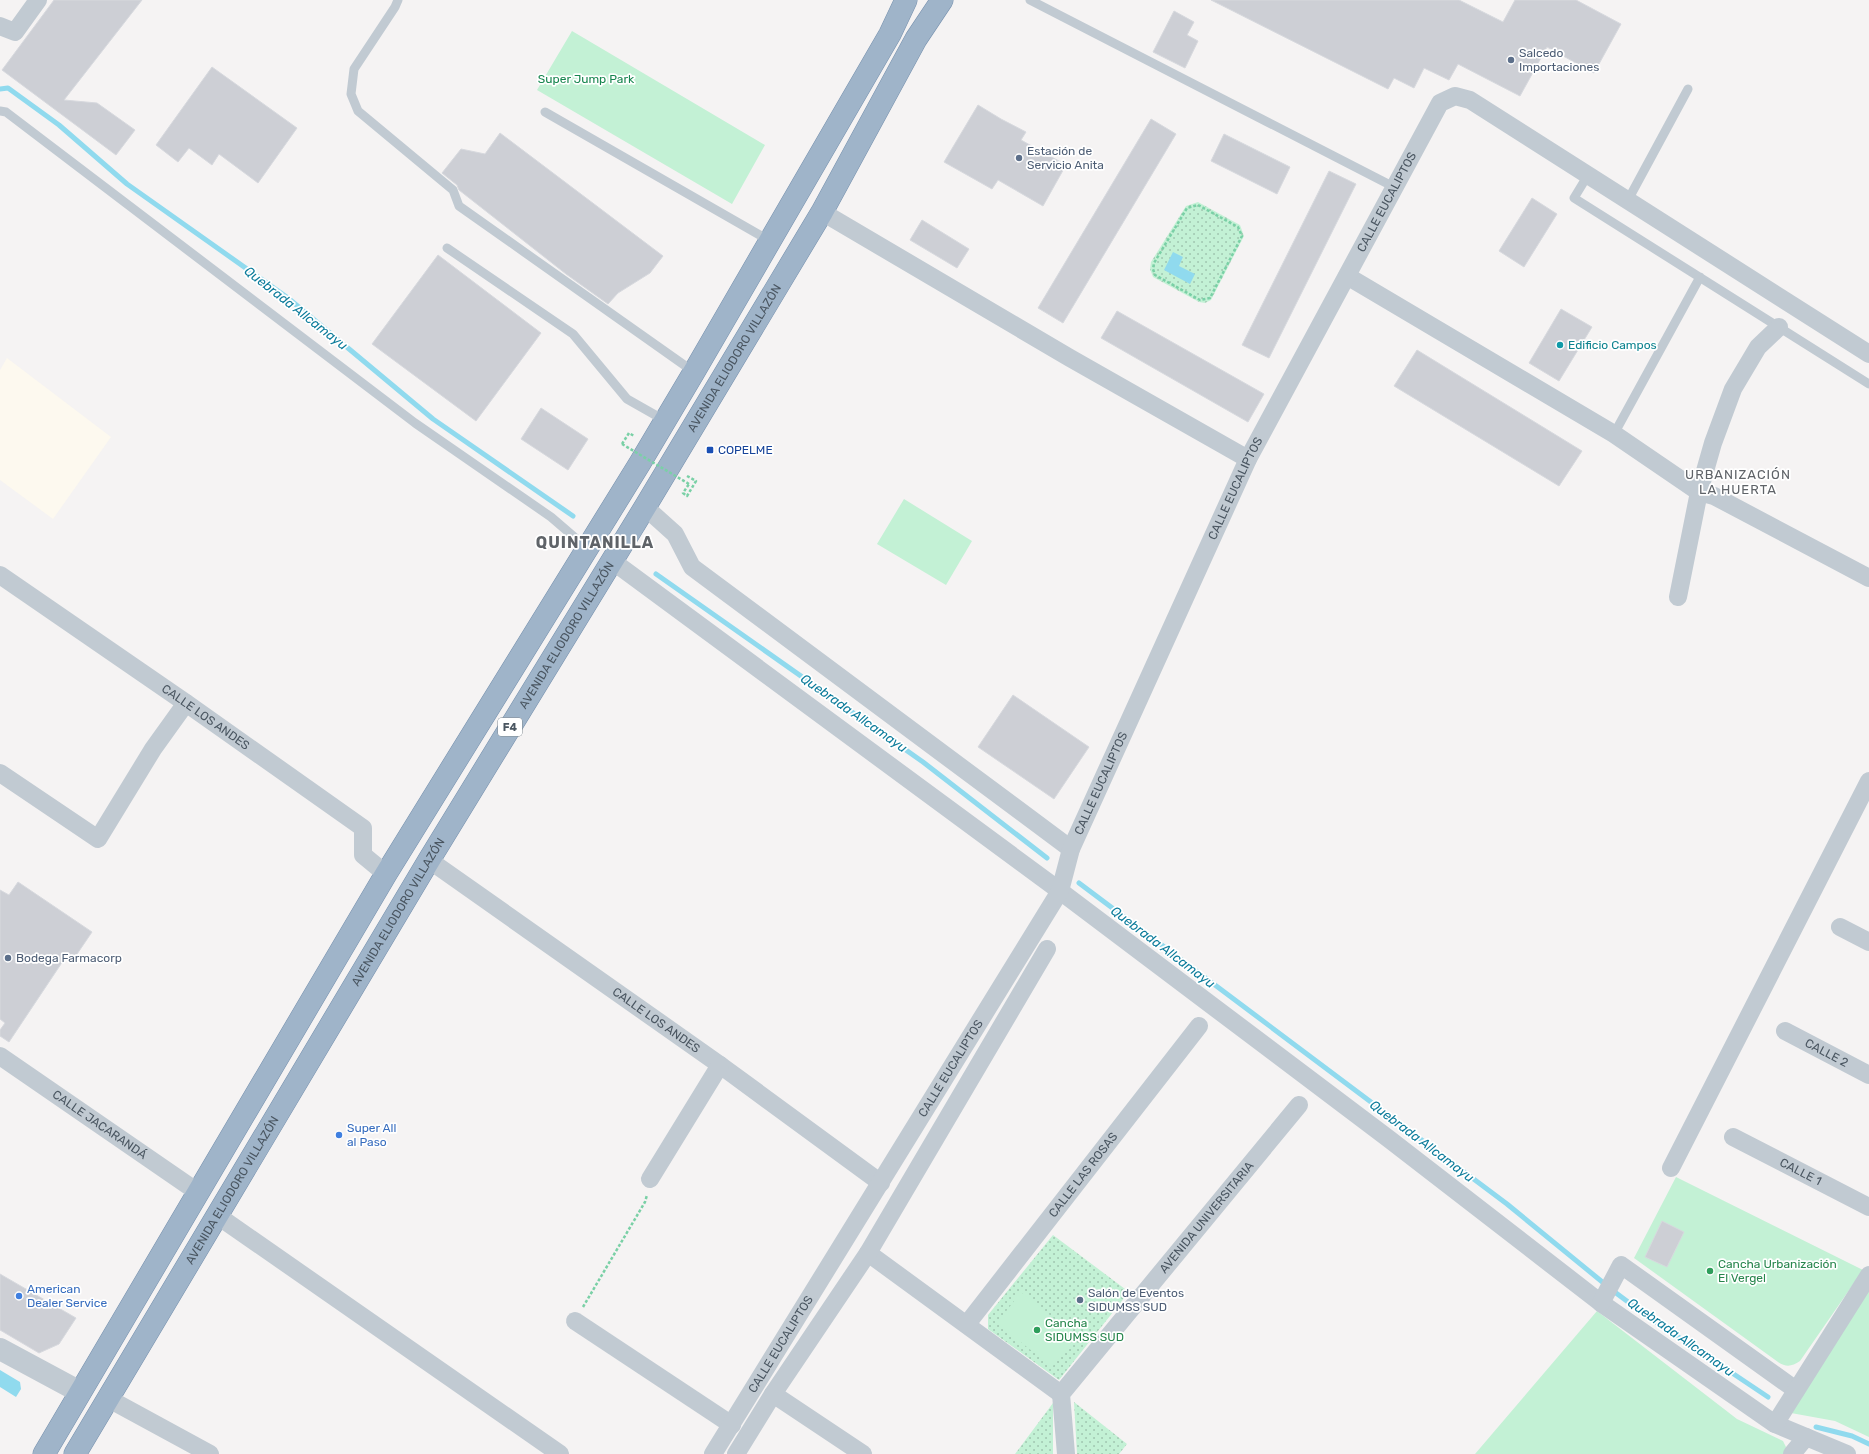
<svg xmlns="http://www.w3.org/2000/svg" width="1869" height="1454" font-family="Rubik,sans-serif">
	<defs>
		<pattern id="grass-dots" width="8" height="8" patternUnits="userSpaceOnUse"><rect width="8" height="8" fill="#c3f1d5"/><path d="M2 2h.1M6 6h.1" fill="none" stroke="#a0c6b0" stroke-width="1.8" stroke-linecap="round"/></pattern>
	</defs>
	<rect width="100%" height="100%" fill="#f5f3f3"/>
	<path fill="#fdf9ef" d="M7,358L111,437L53,519L0,480V370Z"/>
	<path fill="url(#grass-dots)" d="M1198,202L1240,225L1244,236L1211,300L1205,303L1199,302L1153,277L1150,269L1151,262L1186,206Z
		M1053,1235L1129,1292L1059,1380L988,1329V1315Z
		M1074,1402L1127,1444L1119,1454H1077Z
		M1053,1403V1454H1015Z"/>
	<path fill="#c3f1d5" d="M572,31L765,145L732,204L537,90Z
		M904,499L972,541L946,585L877,544Z
		M1676,1177L1863,1270L1800,1361C1792,1366 1787,1368 1778,1362L1634,1258Z
		M1869,1288V1437L1835,1421L1791,1413Z
		M1021,1292L1076,1336L1052,1367L997,1323Z
		M1597,1311L1737,1419L1783,1441L1786,1447L1785,1454H1475Z"/>
	<path fill="#90daee" d="M1173,252L1183,257L1179,266L1195,274L1190,284L1164,270Z
		M0,1370L20,1382L21,1389L16,1397L0,1387Z"/>
	<g fill="none" stroke-linecap="round" stroke-linejoin="round">
		<path stroke="#90daee" stroke-width="5" d="M0,89L8,88L59,125L127,184L288,298L433,419L573,516
			M656,574L923,762L1047,858
			M1079,883L1507,1204L1606,1285
			M1612,1290L1647,1316L1768,1397
			M1816,1427L1852,1436L1869,1444"/>
	</g>
	<path fill="#cdcfd5" stroke="#d7d9de" d="M54,0H142L64,100L97,103L135,130L116,155L2,70Z
		M1211,0H1459L1503,22L1515,0H1576L1621,24L1594,73L1547,47L1520,96L1458,64L1449,80L1424,68L1414,88L1394,78L1388,89Z
		M1174,11L1194,22L1187,35L1198,41L1185,68L1153,52Z
		M212,67L297,128L258,183L219,154L212,165L189,148L178,162L156,145Z
		M978,105L1001,119L1026,132L1021,140L1066,165L1043,206L998,180L992,189L944,162Z
		M1151,119L1176,134L1063,323L1038,308Z
		M500,133L663,256L650,273L618,293L608,304L566,274L459,190L457,185L442,173L461,149L485,154Z
		M1224,134L1290,167L1277,194L1211,161Z
		M1329,171L1356,184L1269,358L1242,345Z
		M1532,198L1557,214L1524,267L1499,251Z
		M922,220L969,249L957,268L910,240Z
		M438,255L541,333L476,421L372,344Z
		M1561,309L1592,327L1559,381L1529,363Z
		M1117,311L1264,394L1248,422L1101,338Z
		M1417,350L1582,451L1559,486L1394,386Z
		M541,408L588,439L568,470L521,439Z
		M1013,695L1089,747L1054,799L978,747Z
		M18,882L92,932L73,960L67,955L9,1042L0,1036V1030L5,1023L0,1019V890L9,895Z
		M1662,1221L1684,1232L1667,1267L1645,1257Z
		M0,1274L76,1318L59,1344L39,1353L0,1330Z"/>
	<g fill="none" stroke-linecap="round" stroke-linejoin="round">
		<g stroke="#7690ad" stroke-width="23">
			<g id="trunk">
				<path d="M44,1454L386,874L640,463L694,372L890,34L906,0"/>
				<path id="s9" d="M75,1454L429,860L645,507L822,212L916,39L942,0"/>
			</g>
		</g>
		<path stroke="#7ad0a6" stroke-width="2.5" stroke-dasharray="3 2" stroke-linecap="butt" d="M1198,205L1238,227L1242,236L1210,298L1200,300L1155,275L1153,269L1154,263L1187,208Z
			M622,444L629,433L634,436
			M687,476L696,481L687,496L683,493L689,484
			M583,1307L645,1202L647,1195"/>
		<path stroke="#c1cad2" stroke-width="9" d="M398,0L395,7L354,69L351,94L358,111L453,190L459,206L694,372
			M1030,0L1394,187
			M0,111L6,112L415,423L551,517L587,548
			M545,112L770,241
			M1588,175L1574,198L1869,384
			M1628,200L1688,89
			M447,248L573,334L627,399L664,420
			M1614,434L1700,277"/>
		<g stroke="#c1cad2" stroke-width="18">
			<path d="M0,26L15,32L38,0"/>
			<path d="M822,212L1070,358L1248,459"/>
			<path d="M1347,276L1614,434L1699,492L1714,496L1869,578"/>
			<path d="M645,507L675,534L692,567L1071,849"/>
			<path d="M611,560L1060,891L1389,1139L1601,1303L1775,1424L1847,1454"/>
			<path id="s1" d="M0,575L186,703L363,828V855L386,874"/>
			<path d="M1678,597L1699,492L1713,443L1733,389L1758,347L1779,327"/>
			<path d="M0,773L98,839L153,749L186,703"/>
			<path id="s2" d="M429,860L720,1065L881,1183"/>
			<path d="M1840,927L1869,942"/>
			<path id="s3" d="M1785,1031L1869,1075"/>
			<path id="s4" d="M0,1056L199,1193"/>
			<path id="s5" d="M1733,1137L1869,1207"/>
			<path d="M1671,1168L1869,781"/>
			<path d="M650,1179L720,1065"/>
			<path d="M218,1216L560,1454"/>
			<path d="M868,1253L1061,1394"/>
			<path d="M1601,1303L1621,1265L1796,1390"/>
			<path d="M575,1321L732,1425"/>
			<path id="s6" d="M967,1324L1199,1026"/>
			<path d="M773,1394L863,1454"/>
			<path d="M109,1399L210,1454"/>
			<path d="M1775,1424L1869,1275"/>
			<path id="s7" d="M713,1454L1060,891L1071,849L1248,459L1440,103L1455,96L1470,100L1869,354"/>
			<path d="M736,1454L773,1394L868,1253L1047,949"/>
			<path id="s8" d="M1066,1454L1061,1394L1299,1105"/>
			<path d="M1792,1454L1806,1437"/>
		</g>
		<path stroke="#c1cad2" stroke-width="22" d="M0,1349L80,1392"/>
		<use href="#trunk" stroke="#9fb4c9" stroke-width="22"/>
		<path stroke="#7ad0a6" stroke-width="2.5" stroke-dasharray="3 2" stroke-linecap="butt" d="M622,444L689,484"/>
	</g>
	<g fill="#5c6f8a" stroke="#fff" stroke-width="1.5">
		<circle cx="1511" cy="60" r="4"/>
		<circle cx="1019" cy="158" r="4"/>
		<circle cx="8" cy="958" r="4"/>
		<circle cx="1080" cy="1300" r="4"/>
	</g>
	<circle fill="#0f9aa8" stroke="#fff" stroke-width="1.5" cx="1560" cy="345" r="4"/>
	<rect fill="#1a4fb4" stroke="#fff" stroke-width="1.5" x="706" y="446" width="8" height="8" rx="2"/>
	<g fill="#3f7fe0" stroke="#fff" stroke-width="1.5">
		<circle cx="339" cy="1135" r="4"/>
		<circle cx="19" cy="1296" r="4"/>
	</g>
	<g fill="#2e9e5b" stroke="#fff" stroke-width="1.5">
		<circle cx="1710" cy="1271" r="4"/>
		<circle cx="1037" cy="1330" r="4"/>
	</g>
	<g text-anchor="middle" dominant-baseline="central" stroke-width="3.5" stroke-linejoin="round" paint-order="stroke">
		<rect fill="#fff" stroke="#808990" stroke-width="1" x="498" y="718" width="24" height="18" rx="3"/>
		<g font-size="11" font-weight="bold" fill="#4a5661">
			<text x="510" y="727">F4</text>
		</g>
		<g font-size="12" fill="#4e5e75" stroke="#fff" text-anchor="start">
			<text x="1519" y="53">Salcedo<tspan x="1519" dy="14">Importaciones</tspan></text>
			<text x="1027" y="151">Estación de<tspan x="1027" dy="14">Servicio Anita</tspan></text>
			<text x="16" y="958">Bodega Farmacorp</text>
			<text x="1088" y="1293">Salón de Eventos<tspan x="1088" dy="14">SIDUMSS SUD</tspan></text>
		</g>
		<g font-size="12" fill="#17864f" stroke="#fff">
			<text x="586" y="79">Super Jump Park</text>
		</g>
		<g font-size="12" fill="#4a5661" stroke="#fff">
			<text stroke="none"><textPath href="#s7" startOffset="1425">CALLE EUCALIPTOS</textPath></text>
			<text stroke="none"><textPath href="#s9" startOffset="1279">AVENIDA ELIODORO VILLAZÓN</textPath></text>
			<text stroke="none"><textPath href="#s7" startOffset="1101">CALLE EUCALIPTOS</textPath></text>
			<text stroke="none"><textPath href="#s9" startOffset="955">AVENIDA ELIODORO VILLAZÓN</textPath></text>
			<text stroke="none"><textPath href="#s1" startOffset="250">CALLE LOS ANDES</textPath></text>
			<text stroke="none"><textPath href="#s7" startOffset="777">CALLE EUCALIPTOS</textPath></text>
			<text stroke="none"><textPath href="#s9" startOffset="631">AVENIDA ELIODORO VILLAZÓN</textPath></text>
			<text stroke="none"><textPath href="#s2" startOffset="278">CALLE LOS ANDES</textPath></text>
			<text stroke="none"><textPath href="#s3" startOffset="47">CALLE 2</textPath></text>
			<text stroke="none"><textPath href="#s7" startOffset="453">CALLE EUCALIPTOS</textPath></text>
			<text stroke="none"><textPath href="#s4" startOffset="121">CALLE JACARANDÁ</textPath></text>
			<text stroke="none"><textPath href="#s5" startOffset="76">CALLE 1</textPath></text>
			<text stroke="none"><textPath href="#s6" startOffset="189">CALLE LAS ROSAS</textPath></text>
			<text stroke="none"><textPath href="#s9" startOffset="307">AVENIDA ELIODORO VILLAZÓN</textPath></text>
			<text stroke="none"><textPath href="#s8" startOffset="289">AVENIDA UNIVERSITARIA</textPath></text>
			<text stroke="none"><textPath href="#s7" startOffset="129">CALLE EUCALIPTOS</textPath></text>
		</g>
		<g font-size="12" fill="#0d838f" stroke="#fff" text-anchor="start">
			<text x="1568" y="345">Edificio Campos</text>
		</g>
		<g font-size="12" fill="#164399" stroke="#fff" text-anchor="start">
			<text x="718" y="450">COPELME</text>
		</g>
		<g font-size="12" fill="#366cbe" stroke="#fff" text-anchor="start">
			<text x="347" y="1128">Super All<tspan x="347" dy="14">al Paso</tspan></text>
			<text x="27" y="1289">American<tspan x="27" dy="14">Dealer Service</tspan></text>
		</g>
		<g font-size="12" fill="#27864d" stroke="#fff" text-anchor="start">
			<text x="1718" y="1264">Cancha Urbanización<tspan x="1718" dy="14">El Vergel</tspan></text>
			<text x="1045" y="1323">Cancha<tspan x="1045" dy="14">SIDUMSS SUD</tspan></text>
		</g>
		<g font-size="13" font-style="italic" fill="#0c7c9b" stroke="#fff">
			<text transform="translate(296 308) rotate(38)">Quebrada Allcamayu</text>
			<text transform="translate(854 713) rotate(35)">Quebrada Allcamayu</text>
			<text transform="translate(1163 947) rotate(37)">Quebrada Allcamayu</text>
			<text transform="translate(1422 1141) rotate(37)">Quebrada Allcamayu</text>
			<text transform="translate(1681 1337) rotate(35)">Quebrada Allcamayu</text>
		</g>
		<g font-size="13" letter-spacing="1" fill="#5f6368" stroke="#fff">
			<text x="1738" y="474">URBANIZACIÓN<tspan x="1738" dy="15">LA HUERTA</tspan></text>
		</g>
		<g font-size="16" font-weight="bold" letter-spacing="1" fill="#5f6368" stroke="#fff">
			<text x="595" y="542">QUINTANILLA</text>
		</g>
	</g>
</svg>
